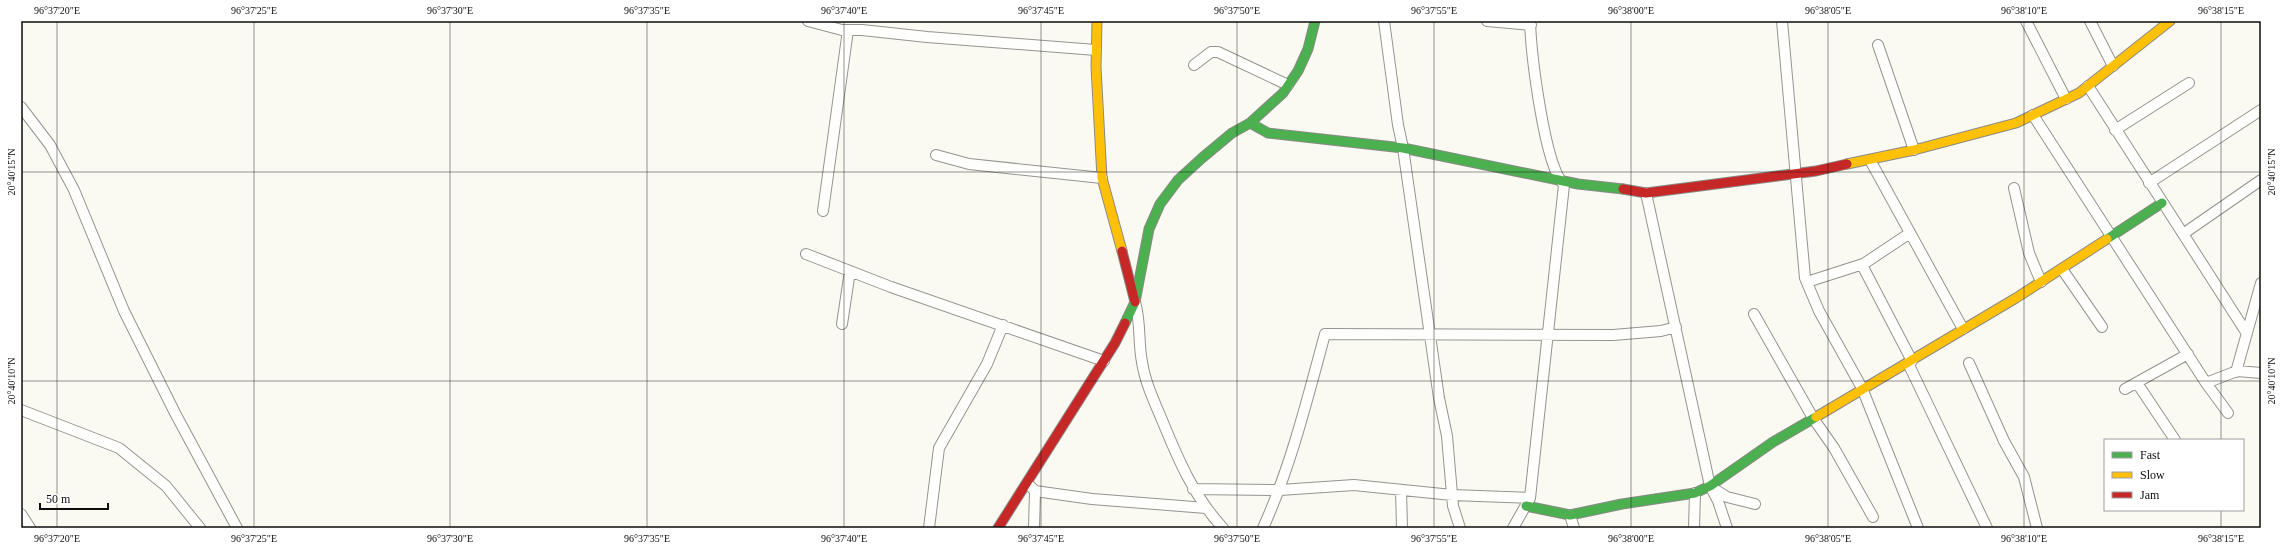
<svg xmlns="http://www.w3.org/2000/svg" width="2282" height="549" font-family="'Times New Roman',serif">
	<rect width="100%" height="100%" fill="#fbfaf2"/>
	<g fill="none" stroke-linecap="round" stroke-linejoin="round">
		<g stroke="#949490" stroke-width="12">
			<path id="street" d="M808,21L842,30H862L927,37L1096,50
				M1384,21L1398,125L1403,148L1439,398L1447,436L1453,506L1460,528
				M1487,21L1531,25
				M1782,21L1805,278L1819,311L1862,388L1918,528
				M2026,21L2066,99
				M2090,21L2113,66
				M1878,45L1914,150
				M1194,65L1211,52H1218L1288,85
				M2088,86L2246,332
				M21,107L50,145L74,190L124,311L175,413L237,528
				M2033,115L2206,383L2237,371L2261,373
				M2115,130L2189,83
				M936,155L969,164L1102,178
				M1870,160L1963,329
				M2149,183L2261,110
				M2014,188L2029,253L2041,282
				M1646,193L1710,486L1718,501L1727,528
				M823,211L848,30
				M1910,233L1862,265L1912,361
				M2183,234L2261,180
				M806,254L891,287L1104,361
				M2062,269L2102,327
				M1807,282L1863,264
				M1135,302C1141,322 1138,342 1142,362C1145,382 1154,401 1162,420C1178,459 1194,497 1223,528
				M1754,314L1813,418L1834,448L1873,517
				M842,324L850,271
				M1908,363L1987,528
				M1969,363L2004,441L2024,477L2037,528
				M2236,372L2261,283
				M2137,383L2175,440
				M2206,383L2228,413
				M2125,389L2188,354
				M21,410L119,448L166,486L200,528
				M1030,486L1035,491L1034,528
				M1711,487L1727,497L1755,504
				M1193,489L1280,490L1354,485L1452,495L1530,498
				M1401,490L1402,528
				M1035,491L1092,499L1206,508
				M21,514L30,528
				M1570,515L1574,528
				M929,528L939,448L987,364L1003,325
				M1263,528C1291,466 1307,400 1325,334L1613,335L1661,331L1676,327
				M1513,528L1530,498L1564,185C1544,165 1531,52 1530,21
				M1694,528L1695,493"/>
		</g>
		<g stroke="#8b8a87" stroke-width="11">
			<path id="fast" d="M1250,123L1268,133L1403,148L1578,184L1623,189
				M2107,239L2162,203
				M1125,323L1135,302L1149,229L1160,204L1178,180L1202,158L1232,133L1250,123L1283,93L1298,71L1308,49L1315,21
				M1526,506L1570,515L1622,504L1695,493L1710,486L1773,442L1816,417"/>
		</g>
		<g stroke="#8b8a87" stroke-width="11">
			<path id="slow" d="M1097,21L1096,67L1102,178L1122,251
				M1847,164L1914,150L2016,123L2079,93L2170,21
				M1816,417L2016,298L2107,239"/>
		</g>
		<g stroke="#8b8a87" stroke-width="11">
			<path id="jam" d="M1623,189L1646,193L1816,171L1847,164
				M1122,251L1135,302
				M998,528L1115,343L1125,323"/>
		</g>
		<use href="#street" stroke="#fefefd" stroke-width="10"/>
		<use href="#fast" stroke="#4caf50" stroke-width="9"/>
		<use href="#slow" stroke="#ffc107" stroke-width="9"/>
		<use href="#jam" stroke="#c62828" stroke-width="9"/>
	</g>
	<path fill="none" stroke="#0d0d0d" stroke-width="1" stroke-opacity="0.45" d="M57,21V528M254,21V528M450,21V528M647,21V528M844,21V528M1041,21V528M1237,21V528M1434,21V528M1631,21V528M1828,21V528M2024,21V528M2221,21V440M21,172H2261M21,381H2261M2221,510V528"/>
	<rect width="2282" height="549" fill="none" stroke="#ffffff" stroke-width="44"/>
	<rect x="2104" y="439" width="140" height="72" fill="#ffffff" stroke="#9e9e9e"/>
	<rect x="2112" y="452" width="20" height="6" fill="#4caf50" stroke="#9e9e9e"/>
	<text x="2140" y="459" font-size="12" fill="#0d0d0d">Fast</text>
	<rect x="2112" y="472" width="20" height="6" fill="#ffc107" stroke="#9e9e9e"/>
	<text x="2140" y="479" font-size="12" fill="#0d0d0d">Slow</text>
	<rect x="2112" y="492" width="20" height="6" fill="#c62828" stroke="#9e9e9e"/>
	<text x="2140" y="499" font-size="12" fill="#0d0d0d">Jam</text>
	<path d="M40 503v6h68v-6" fill="none" stroke="#0d0d0d" stroke-width="2"/>
	<text x="46" y="503" font-size="12" fill="#0d0d0d" stroke="#ffffff" stroke-width="3" paint-order="stroke">50 m</text>
	<rect x="22" y="22" width="2238" height="505" fill="none" stroke="#0d0d0d" stroke-width="1.5"/>
	<g font-size="10" text-anchor="middle" fill="#0d0d0d">
		<text x="57" y="14">96°37'20"E</text>
		<text x="254" y="14">96°37'25"E</text>
		<text x="450" y="14">96°37'30"E</text>
		<text x="647" y="14">96°37'35"E</text>
		<text x="844" y="14">96°37'40"E</text>
		<text x="1041" y="14">96°37'45"E</text>
		<text x="1237" y="14">96°37'50"E</text>
		<text x="1434" y="14">96°37'55"E</text>
		<text x="1631" y="14">96°38'00"E</text>
		<text x="1828" y="14">96°38'05"E</text>
		<text x="2024" y="14">96°38'10"E</text>
		<text x="2221" y="14">96°38'15"E</text>
		<text transform="translate(11 172) rotate(-90)" y="4">20°40'15"N</text>
		<text transform="translate(2271 172) rotate(-90)" y="4">20°40'15"N</text>
		<text transform="translate(11 381) rotate(-90)" y="4">20°40'10"N</text>
		<text transform="translate(2271 381) rotate(-90)" y="4">20°40'10"N</text>
		<text x="57" y="542">96°37'20"E</text>
		<text x="254" y="542">96°37'25"E</text>
		<text x="450" y="542">96°37'30"E</text>
		<text x="647" y="542">96°37'35"E</text>
		<text x="844" y="542">96°37'40"E</text>
		<text x="1041" y="542">96°37'45"E</text>
		<text x="1237" y="542">96°37'50"E</text>
		<text x="1434" y="542">96°37'55"E</text>
		<text x="1631" y="542">96°38'00"E</text>
		<text x="1828" y="542">96°38'05"E</text>
		<text x="2024" y="542">96°38'10"E</text>
		<text x="2221" y="542">96°38'15"E</text>
	</g>
</svg>
